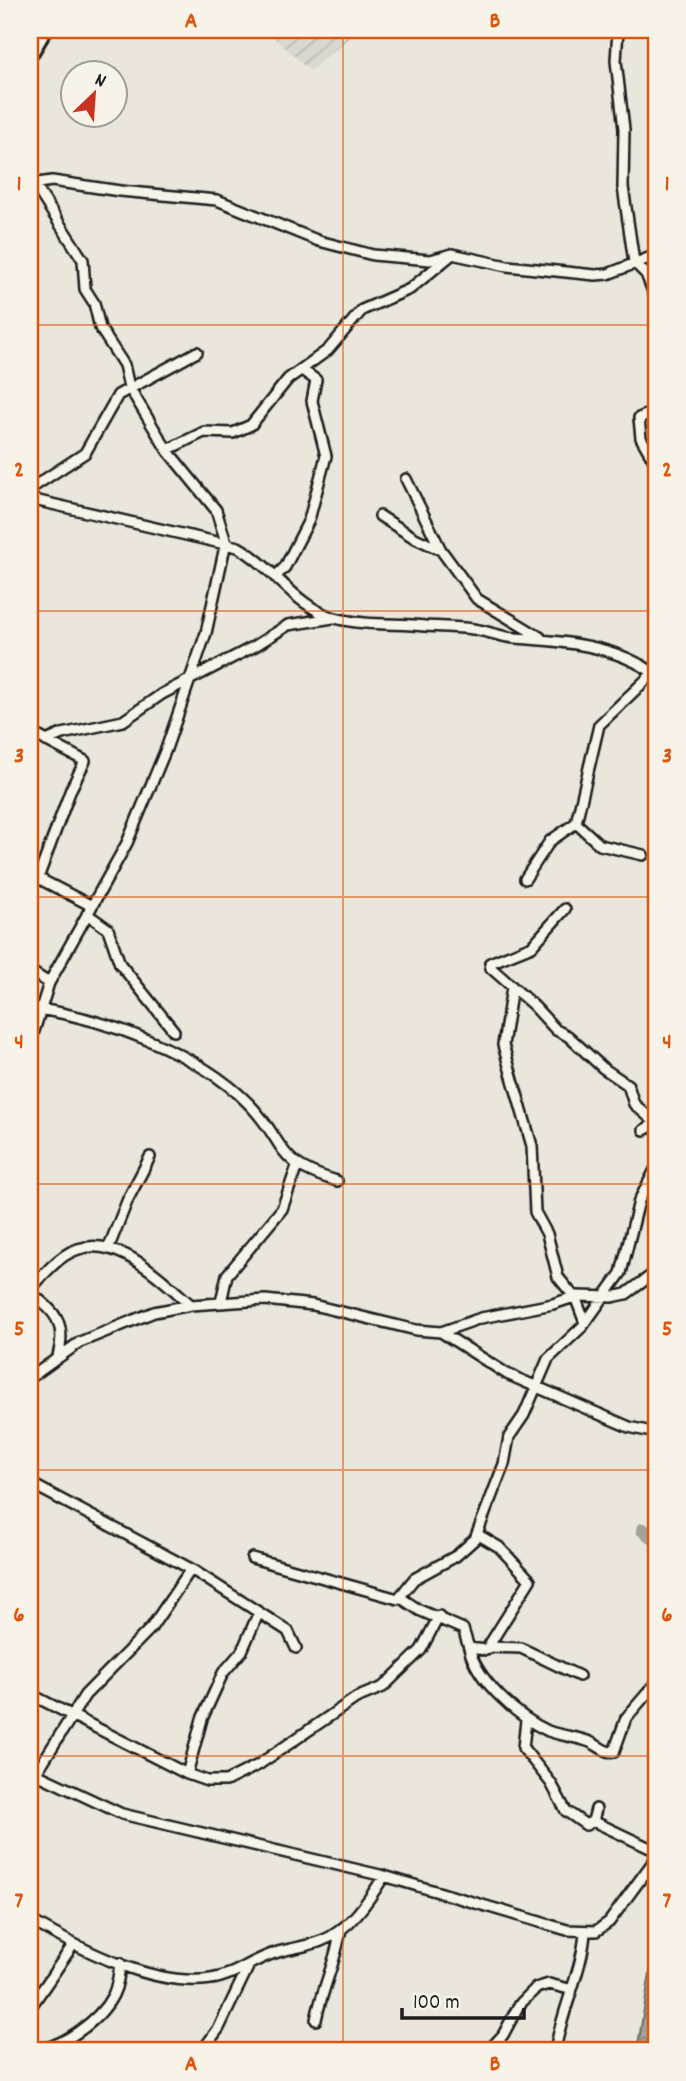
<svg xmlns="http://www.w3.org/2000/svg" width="686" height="2081" font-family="Dekko,sans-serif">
	<defs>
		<pattern id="industrial-furrows" width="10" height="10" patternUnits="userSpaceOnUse" patternTransform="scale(1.75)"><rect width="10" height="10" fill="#dad7ce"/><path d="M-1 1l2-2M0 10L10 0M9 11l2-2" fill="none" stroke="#bab8b0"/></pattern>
		<pattern id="water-ripples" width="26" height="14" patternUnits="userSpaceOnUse" patternTransform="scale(1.75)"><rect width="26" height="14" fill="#a3a19a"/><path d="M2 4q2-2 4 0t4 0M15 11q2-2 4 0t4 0" fill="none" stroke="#84827d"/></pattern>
	</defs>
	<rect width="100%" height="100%" fill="#eae6dc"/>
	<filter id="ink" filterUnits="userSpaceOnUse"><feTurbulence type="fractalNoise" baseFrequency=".0143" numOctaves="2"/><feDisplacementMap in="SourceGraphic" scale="14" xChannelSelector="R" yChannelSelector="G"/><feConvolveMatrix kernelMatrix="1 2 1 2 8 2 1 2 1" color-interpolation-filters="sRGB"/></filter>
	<g filter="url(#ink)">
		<path fill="url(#industrial-furrows)" d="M266,30H358L310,71Z"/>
		<path fill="url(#water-ripples)" stroke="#6d6c68" stroke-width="2" d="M656,1937V2051H637Z"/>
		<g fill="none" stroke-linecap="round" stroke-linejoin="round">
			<path stroke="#a3a19a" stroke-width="14" d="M643,1530L656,1540"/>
			<g stroke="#1c1c1c" stroke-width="14">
				<path id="minor" d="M618,30L616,61L624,129L623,187L634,262L646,274L656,299
					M656,50V51
					M31,184L52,181L120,191L217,200L319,241L373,255L430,260L452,254L507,266L595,275L608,274L656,255
					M656,411L639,418L641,438L656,464
					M167,450L204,432L233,433L251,425L288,379L328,350L362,310L410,289L450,256
					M406,479L441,550L477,599L540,637
					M30,489L85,453L118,395L197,352
					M30,499L238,547C273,566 295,607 335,618C365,626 396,623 425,626C441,627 457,627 473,629C487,631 501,637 515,638C562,641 617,645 656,675
					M380,516L413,537L441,550
					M275,577L285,567L309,520L326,456L312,401L316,380L302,370
					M30,732L85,761L71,789L38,878
					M46,741L62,734L123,721L162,694L255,646L288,625L333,618
					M643,855L600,845L576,823L599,725L653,673
					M30,874L92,906
					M525,879L550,841L576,823
					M565,909L532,946L490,963L491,968L533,1005L556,1030L568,1036L603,1068L628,1085L634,1104L656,1123
					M87,914L108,929L120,964L174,1031
					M30,971L49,983
					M512,987L503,1045L532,1146L535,1212L547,1234L558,1277L576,1299L585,1323
					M40,1009C108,1020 199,1053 248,1103C288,1143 271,1162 337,1181
					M30,1044L49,983L127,843L166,749L206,633L226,542L216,510L167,450L129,387L124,365L100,328L94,303L85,289L83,260L34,184
					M644,1130L656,1123
					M108,1249L128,1199L150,1157
					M30,1290C40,1278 51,1265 64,1256C109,1225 160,1278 191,1305
					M30,1293C55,1310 67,1324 58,1356
					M221,1302L227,1275L282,1209L297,1166
					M441,1332L481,1318L553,1304L577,1296L612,1297L626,1294L656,1272
					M30,1378L80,1342L154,1312L191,1305L265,1300L313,1305L416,1330L441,1332L507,1374L629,1427L656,1433
					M30,1483L191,1569L288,1631L296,1648
					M252,1558L398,1599L414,1579L456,1556L475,1539L504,1464L509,1437L524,1415L548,1359L583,1326L621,1273L639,1201L656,1168
					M401,1598L419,1610L463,1629L469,1648L486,1650L530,1580L499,1547L477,1534
					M489,1647L521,1648L579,1676
					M469,1648C477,1681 518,1717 548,1731C562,1736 577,1737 590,1742C600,1746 604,1753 614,1752L626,1718L656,1683
					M30,1694L187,1774L207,1781H226L258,1765L356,1698L383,1687L421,1650L439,1616
					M526,1720L523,1748L551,1783L566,1811L586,1825L593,1821
					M30,1771L122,1814L384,1876L567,1930L596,1931L609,1922L656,1858
					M36,1773L85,1695L151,1628L191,1569
					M187,1774L202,1719L223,1673L242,1651L259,1612
					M596,1809L593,1821L656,1851
					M30,1920C78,1948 154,1988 211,1979C234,1976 252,1960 275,1953C290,1948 306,1947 321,1941C349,1931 369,1900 384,1876
					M30,2008L73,1945
					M316,2020C322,1989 336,1961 341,1929
					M30,2051C60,2049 99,2022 113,1995C118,1985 119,1974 120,1963
					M202,2051L219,2028L249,1965
					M488,2051L503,2035L519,2005L536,1988L549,1984L569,1989
					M555,2051C561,2012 583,1969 585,1932"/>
			</g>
			<g stroke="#1c1c1c" stroke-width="18">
				<path id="secondary" d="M30,55L45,30"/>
			</g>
			<use href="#minor" stroke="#f7f3e8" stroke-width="9"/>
			<use href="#secondary" stroke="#f7f3e8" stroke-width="12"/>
		</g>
	</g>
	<path fill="none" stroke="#de560d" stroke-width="2" stroke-opacity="0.55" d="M343,30V2051M30,325H656M30,611H656M30,897H656M30,1184H656M30,1470H656M30,1756H656"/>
	<rect width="686" height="2081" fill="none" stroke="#f7f3e8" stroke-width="77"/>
	<g transform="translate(94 94) rotate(25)"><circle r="33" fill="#f7f3e8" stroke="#9f9d96" stroke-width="2"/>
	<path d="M0-5L12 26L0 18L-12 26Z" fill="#c8321e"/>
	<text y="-10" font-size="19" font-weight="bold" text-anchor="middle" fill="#1c1c1c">N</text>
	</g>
	<path d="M402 2008v10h122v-10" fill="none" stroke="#1c1c1c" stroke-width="3.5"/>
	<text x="413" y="2008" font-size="21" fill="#1c1c1c" stroke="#f7f3e8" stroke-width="5" paint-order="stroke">100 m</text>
	<rect x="38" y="38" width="610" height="2004" fill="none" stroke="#de560d" stroke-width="2.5"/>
	<g font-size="23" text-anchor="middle" font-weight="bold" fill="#de560d">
		<text x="191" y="27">A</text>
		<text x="495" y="27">B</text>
		<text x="19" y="190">1</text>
		<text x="667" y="190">1</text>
		<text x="19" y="476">2</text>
		<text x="667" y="476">2</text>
		<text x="19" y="762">3</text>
		<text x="667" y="762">3</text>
		<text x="19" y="1048">4</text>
		<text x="667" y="1048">4</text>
		<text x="19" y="1335">5</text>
		<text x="667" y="1335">5</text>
		<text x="19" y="1621">6</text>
		<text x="667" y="1621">6</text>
		<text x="19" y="1907">7</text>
		<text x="667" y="1907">7</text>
		<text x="191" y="2070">A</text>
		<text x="495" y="2070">B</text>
	</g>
</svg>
